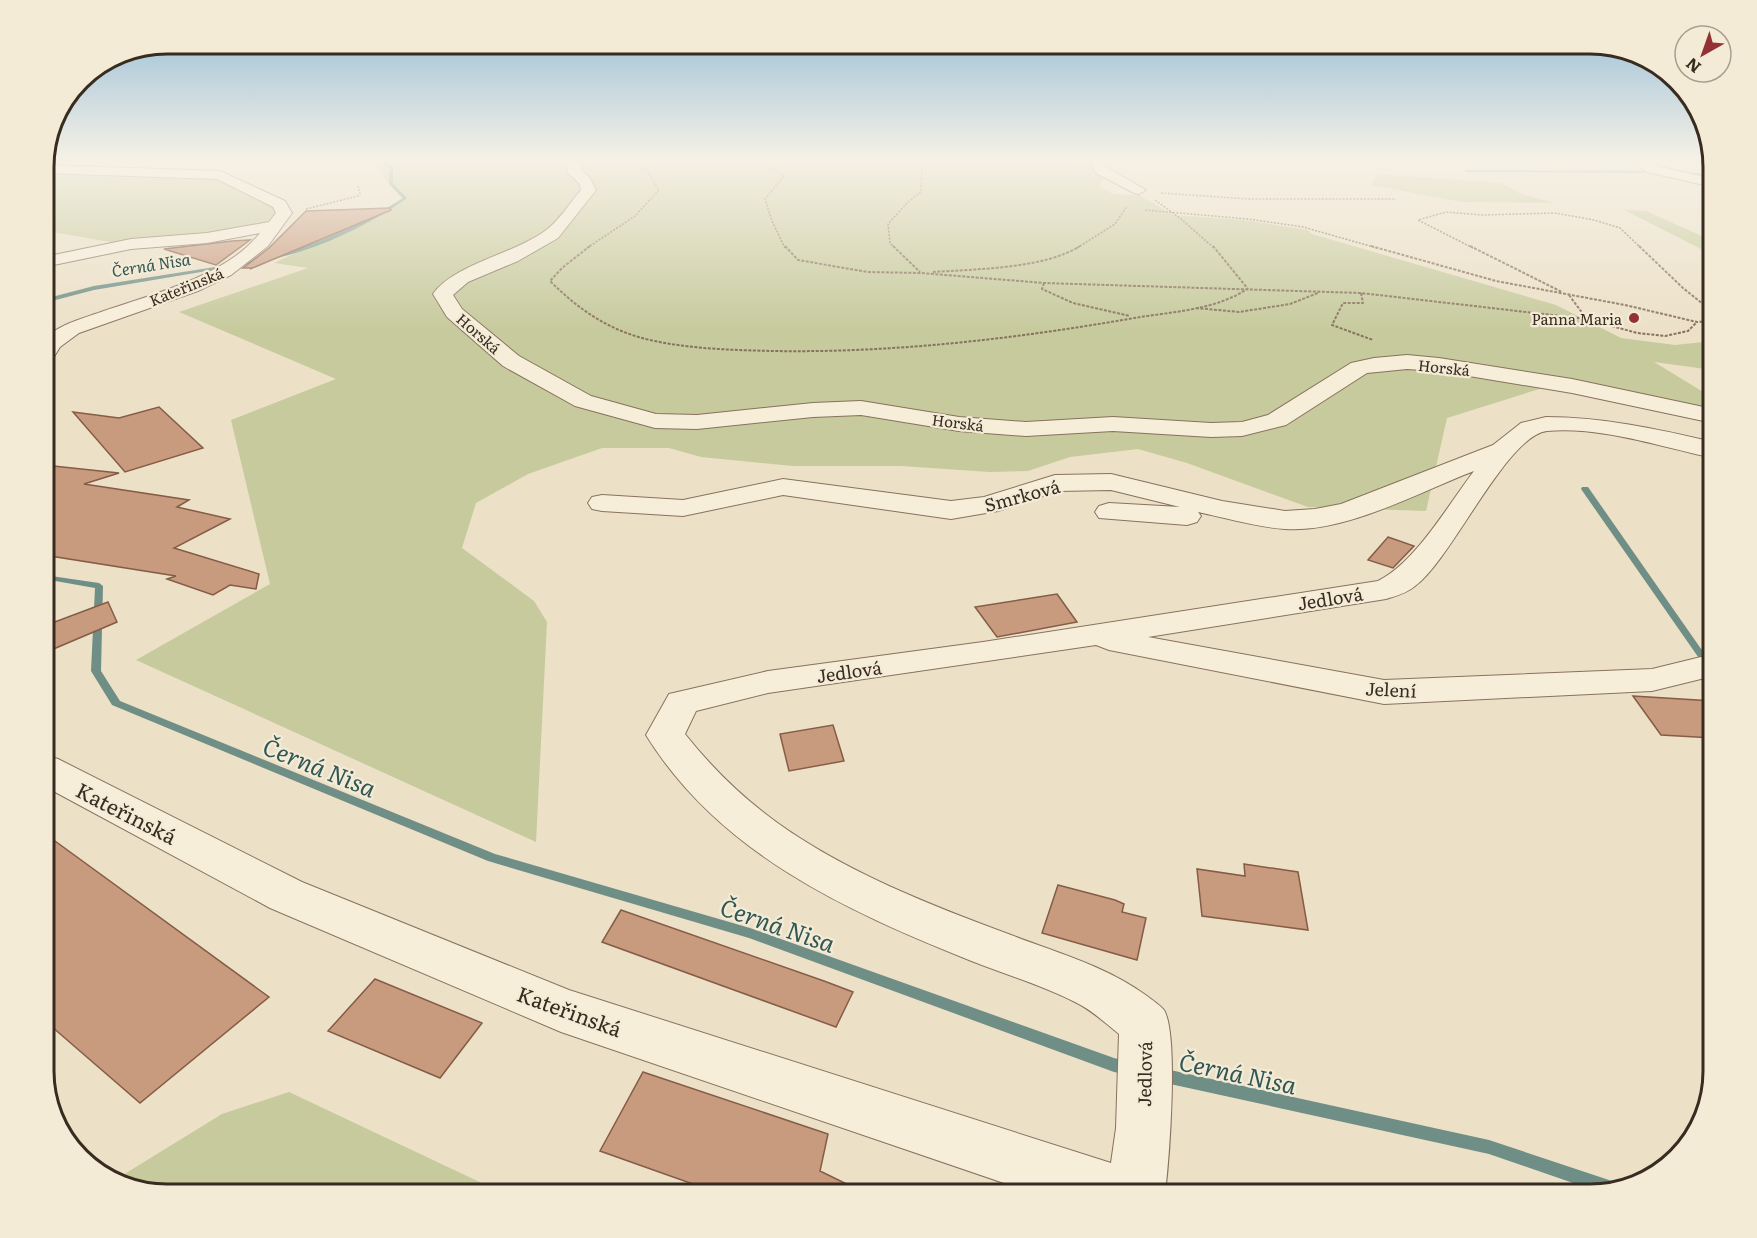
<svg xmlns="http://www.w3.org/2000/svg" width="1757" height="1238" font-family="Literata,serif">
	<rect width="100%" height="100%" fill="#ece0c7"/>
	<path fill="#c6ca9c" d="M370,158H1072L1071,160L1084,162L1106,176L1099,186L1113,194L1139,195L1173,215L1245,220L1307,230L1312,234L1556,305L1621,338L1675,345L1713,341V370L1654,362L1713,398V411L1571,379L1447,418L1426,511L1308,507L1187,463L1138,449L1070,457L1028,471L990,472L901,466H793L701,457L669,448H602L528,474L476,503L462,548L534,601L547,622L536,842L136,660L270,584L231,420L336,379L179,312L308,268L274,263L404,201L374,166Z
		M44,171L213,177L272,206L275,214L270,223L238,232L122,244L52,232L44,235Z
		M1378,174L1502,183L1519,193L1554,203L1462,202L1370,185Z
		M1624,210L1646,211L1713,241V255Z
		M289,1092L505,1194H167L118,1178L222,1114Z"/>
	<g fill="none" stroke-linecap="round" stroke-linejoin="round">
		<path fill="#6f8e86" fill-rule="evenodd" d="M176,158H241L220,161Z
			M367,158H373L393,166V184L406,197V199C374,221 339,239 302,251C292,254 281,258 270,259V257C318,244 361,225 403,198L389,184L390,168Z
			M1465,170L1656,171L1658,172L1656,173L1466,172Z
			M1678,172L1713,174V176L1679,174Z
			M259,260L261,261V262L94,290L44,303V299L94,286Z
			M1582,487H1588L1713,666V675L1710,674L1581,489Z
			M44,575L99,583L103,586L101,671L120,701L495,854L750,928L1114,1058L1135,1063L1137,1068L1135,1073L1130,1075L1114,1072L749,938L488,861L112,705L91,671L95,588L44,579Z
			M1161,1068L1489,1140L1618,1183L1619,1188L1599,1192L1489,1154L1161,1082L1156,1080L1154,1075L1156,1070Z"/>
	</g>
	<path fill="#c89b7f" stroke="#855c45" stroke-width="1.5" d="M390,208L391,210L250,269L251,268H243L269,248L306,211Z
		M250,240L216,265L164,249L232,241Z
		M159,407L203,448L125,472L73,412L119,418Z
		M44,465L119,473L84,484L189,500L177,507L230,519L174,548L259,574L256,589L230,585L213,595L167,579L176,576L44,555Z
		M1388,537L1414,546L1393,568L1368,560Z
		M1057,594L1077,622L997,637L975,607Z
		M108,602L117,622L44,653V626Z
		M1633,696L1713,701V738L1661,735Z
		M833,725L844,761L789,771L780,734Z
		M44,833L269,997L140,1103L44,1020Z
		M1244,864L1298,872L1308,930L1202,916L1197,869L1245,876Z
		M1058,885L1115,900L1124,904L1122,912L1146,918L1137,960L1042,933Z
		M621,910L824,981L853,992L836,1027L602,942Z
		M375,979L482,1023L440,1078L328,1031Z
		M643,1072L828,1134L820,1171L867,1194H721L600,1151Z"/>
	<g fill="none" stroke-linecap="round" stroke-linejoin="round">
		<g stroke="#87725e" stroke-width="2">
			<path id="minor" d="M566,158H580L582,171L590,178L596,190L558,238L518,261L468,282L453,295L462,309L519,356L591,396L656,414L697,415L813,403L861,401L959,417L1026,422L1113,417L1211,423L1242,422L1268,415L1351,363L1374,358L1407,355L1439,358L1572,379L1713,409V423L1572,393L1439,371L1407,369L1367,373L1286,425L1242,436L1211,437L1113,431L1026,436L959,431L861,415L813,417L697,429L655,428L575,406L503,366L447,317L433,294C454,264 514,254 545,231C559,221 570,203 581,190L579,183L568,173Z
				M1088,158H1101L1106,167L1146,190L1139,194L1134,193L1096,173Z
				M1639,158H1653L1652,163L1657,166L1713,179V187L1647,172L1638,165Z
				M44,165L220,171L285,201L292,213L268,246L231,275L198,291L79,333L60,347L52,360L44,362V339C60,324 81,319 101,312C150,295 227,276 260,233L207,243L131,249L44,267V257L131,239L207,233L269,222L276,213L273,207L217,179L44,173Z
				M1546,417C1603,417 1658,429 1713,442V458C1661,447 1601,426 1547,431C1506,436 1452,559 1415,586C1407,593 1396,596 1386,599L1148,637L1384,680L1652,669L1701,657L1713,660V676L1652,691L1384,704L1109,650L1096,645L768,693L696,711L685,734C743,807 805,847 889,886C929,904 970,920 1011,935C1058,953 1106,966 1147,996C1152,1000 1160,1005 1164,1010C1179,1035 1169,1161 1165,1194H1036L561,1032L270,908L44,786V755L58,759L302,882L569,990L1111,1163L1116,1128L1119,1034C1105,1023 1092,1010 1075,1002C1042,985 1004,974 969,960C845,910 719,853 646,735L669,694L768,671L983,642L1378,581C1416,562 1448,505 1474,471C1417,493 1346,533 1285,529C1256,527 1226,518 1198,512L1201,516L1197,522L1187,525L1099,518L1095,512L1099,506L1109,503L1180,507L1111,490L1058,491L998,511L951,519L783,495L683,516L602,511L592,509L588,503L592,497L602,495L683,500L783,479L951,501L984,497L1055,475L1111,474L1222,501L1285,511L1315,509L1341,504L1493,445L1521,423Z"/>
		</g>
		<path stroke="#87725e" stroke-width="1.5" stroke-dasharray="2 1.5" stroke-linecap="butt" d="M765,158L770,168L784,176L765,199L772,221L785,248
			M1161,193L1249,199H1396
			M1155,200L1181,219L1214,248
			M306,209L358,196L360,194L358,186
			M1145,210L1248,219L1303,227L1377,248
			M587,248L635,216L659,190L648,172L633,158
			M895,248L890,243L888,224L908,202L921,192L922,162L911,158
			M1077,248L1115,224L1127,206
			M1473,248L1418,220L1446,212L1482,215L1555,213L1594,220L1620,228L1641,248"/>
		<path stroke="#87725e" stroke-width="2" stroke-dasharray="3 1.5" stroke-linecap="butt" d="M590,246L562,268L550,281C579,310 610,331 650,340C690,349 732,350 772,351C893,353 1014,339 1134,318C1170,312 1216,310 1247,289
			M785,246L798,260L868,272L921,273L1044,283L1361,293L1587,319L1637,333L1665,336L1688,331L1697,322
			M893,246L920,272
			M1213,246L1248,289
			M1371,246L1496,281L1625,305L1697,322L1713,321
			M1470,246L1562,292
			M1639,246L1683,288L1713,312
			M933,272C975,269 1044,269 1080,246
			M1044,283L1042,289L1073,303L1130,316
			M1361,293L1363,303H1343L1332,325L1373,340
			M1569,295L1586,318
			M1196,308L1239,312L1290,304L1318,293"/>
		<use href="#minor" fill="#f7eeda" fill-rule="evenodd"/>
	</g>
	<linearGradient id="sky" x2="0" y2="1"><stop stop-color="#8eb9d5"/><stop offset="0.48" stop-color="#f6f1e6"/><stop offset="1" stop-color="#f6f1e6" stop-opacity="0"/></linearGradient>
	<rect width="1757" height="332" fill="url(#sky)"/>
	<circle fill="#933135" stroke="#f4ebd7" stroke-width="2" cx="1634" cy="318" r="6"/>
	<g text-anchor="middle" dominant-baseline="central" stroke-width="4.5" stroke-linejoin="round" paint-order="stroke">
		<g font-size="15" fill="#382b20" stroke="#f4ebd7">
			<text transform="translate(186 286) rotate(-22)">Kateřinská</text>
			<text transform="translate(479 333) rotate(41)">Horská</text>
			<text transform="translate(1444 367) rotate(6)">Horská</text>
			<text transform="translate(958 422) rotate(7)">Horská</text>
		</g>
		<g font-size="15" fill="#382b20" stroke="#f4ebd7" text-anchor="end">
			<text x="1622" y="318">Panna Maria</text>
		</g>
		<g font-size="16" font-style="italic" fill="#315753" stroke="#f4ebd7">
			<text transform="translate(151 264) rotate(-9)">Černá Nisa</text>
		</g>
		<g font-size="18" fill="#382b20" stroke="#f4ebd7">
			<text transform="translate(1022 495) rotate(-15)">Smrková</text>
			<text transform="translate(1330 598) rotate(-9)">Jedlová</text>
			<text transform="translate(849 671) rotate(-8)">Jedlová</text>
			<text transform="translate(1391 689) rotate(3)">Jelení</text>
			<text transform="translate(1144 1074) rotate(-89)">Jedlová</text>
		</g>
		<g font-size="21" fill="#382b20" stroke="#f4ebd7">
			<text transform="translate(127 812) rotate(27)">Kateřinská</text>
			<text transform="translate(570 1010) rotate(20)">Kateřinská</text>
		</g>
		<g font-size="24" font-style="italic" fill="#315753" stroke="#f4ebd7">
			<text transform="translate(320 766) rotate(22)">Černá Nisa</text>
			<text transform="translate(778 924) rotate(19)">Černá Nisa</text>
			<text transform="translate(1238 1072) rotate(12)">Černá Nisa</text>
		</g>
	</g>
	<path d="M0 0H1757V1238H0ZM167 54H1590A113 113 0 0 1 1703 167V1071A113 113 0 0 1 1590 1184H167A113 113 0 0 1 54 1071V167A113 113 0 0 1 167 54Z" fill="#f4ebd7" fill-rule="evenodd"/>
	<path fill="none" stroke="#382b20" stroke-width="3" d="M167 54H1590A113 113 0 0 1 1703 167V1071A113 113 0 0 1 1590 1184H167A113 113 0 0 1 54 1071V167A113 113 0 0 1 167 54Z"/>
	<g transform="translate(1703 54) rotate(220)"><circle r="28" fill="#f4ebd7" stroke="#a99e8e" stroke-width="1.5"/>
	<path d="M0-4.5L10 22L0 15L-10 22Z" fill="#933135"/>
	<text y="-9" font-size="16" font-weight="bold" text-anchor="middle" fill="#382b20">N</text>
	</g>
</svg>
